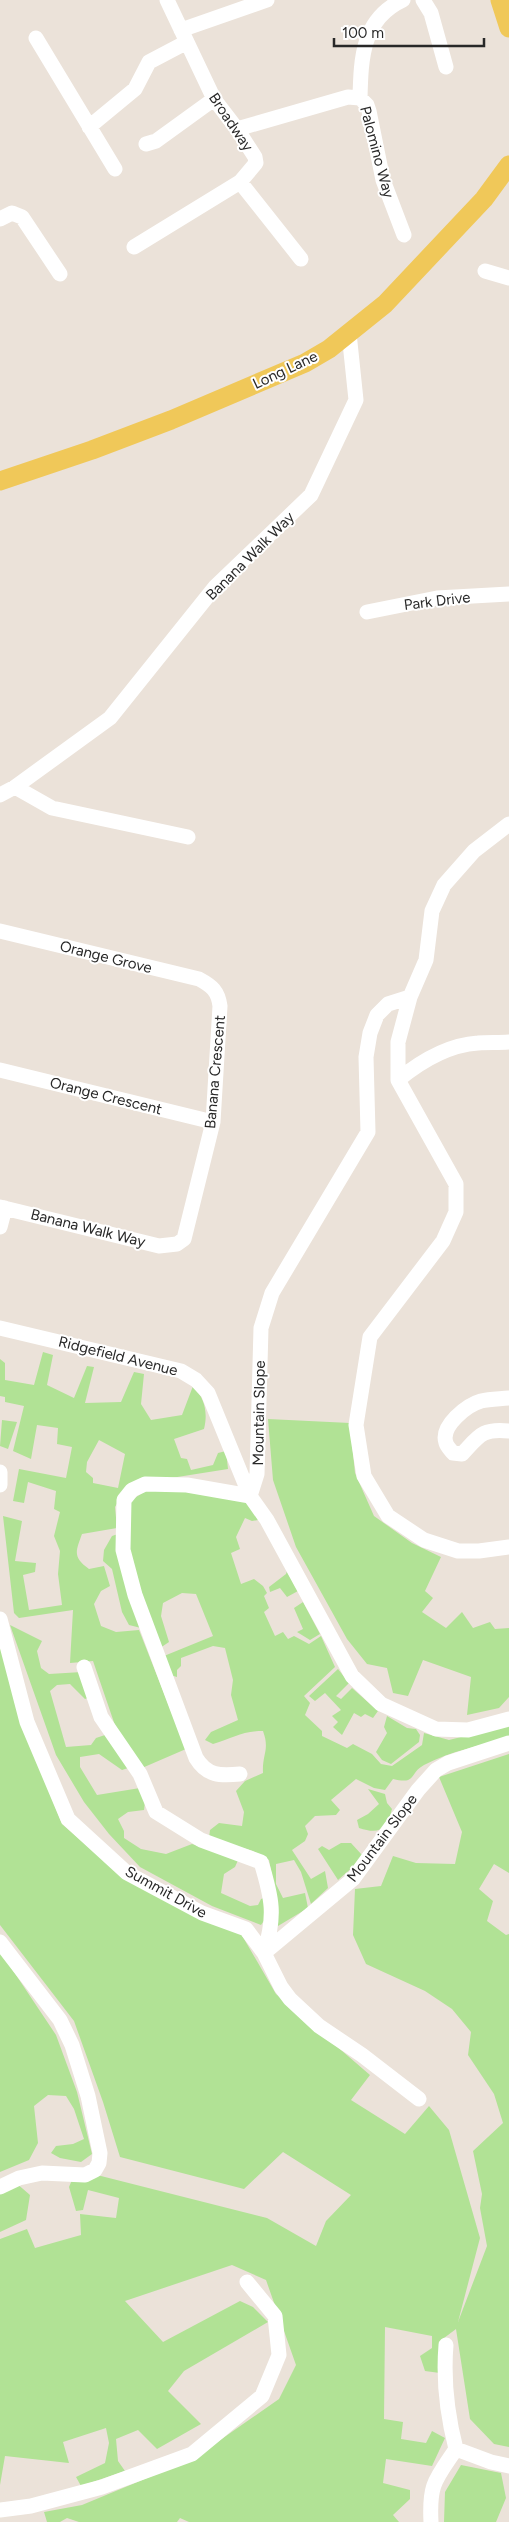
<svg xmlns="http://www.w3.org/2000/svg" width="509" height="2522" font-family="Figtree,sans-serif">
	<rect width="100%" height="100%" fill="#ebe2d9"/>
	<path fill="#b1e295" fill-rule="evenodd" d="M43,1352L53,1355L47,1385L74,1398L87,1366L94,1367L85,1403L121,1402L134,1372L144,1374L141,1404L151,1420L182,1415L193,1386C205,1398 208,1413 204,1429L174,1439L181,1458L187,1459L191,1470L213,1465L218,1453L226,1451L228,1469L171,1478L126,1489L115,1507L117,1528L82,1534C76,1551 72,1557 89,1569L104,1566L110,1586L101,1591L94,1604L101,1626L116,1632L139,1630L186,1749L142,1768L120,1740L93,1661L70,1663L73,1610L19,1618L14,1613L3,1516L22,1521L15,1561L36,1563L35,1572L23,1575L29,1610L62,1605L58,1574L60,1551L54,1536L60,1512L54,1509L56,1491L28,1482L24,1503L13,1501L19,1469L66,1478L72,1447L57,1444L58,1428L37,1425L31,1459L13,1451L24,1406L5,1402V1397L0,1396V1359L5,1363V1380L34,1385ZM99,1440L125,1454L118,1488L93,1483V1478L86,1472L87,1462Z
		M268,1419L350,1423L355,1473L374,1516L412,1543L441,1557L425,1591L433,1598L422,1612L446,1628L462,1612L473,1628L490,1622L495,1629L509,1628V1697L499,1708L467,1715L471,1677L423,1660L408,1696L393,1693L387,1668L367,1664L347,1639L296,1547L273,1480Z
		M2,1420L17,1422L8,1449L0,1446Z
		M149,1489C176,1489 217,1488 241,1499C250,1502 254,1512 258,1520L252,1521L245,1518L236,1537L240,1549L231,1553L241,1584L254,1579L263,1586L267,1593L264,1596L269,1608L264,1612L275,1636L283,1632L288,1639L294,1636L309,1644L321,1636L335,1667L304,1696L310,1703L305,1715L322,1731V1736L347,1748L353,1744L372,1754L381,1764L392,1766L422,1745L424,1733L449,1740L509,1725V1737C481,1746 450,1751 424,1765C409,1773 417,1785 393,1779L385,1790L374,1788L356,1779L331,1800L340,1810L336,1815L315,1816L305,1826L308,1834L305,1841L292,1850L311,1879L325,1871L328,1888L311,1904L301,1872L294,1860L276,1864V1884L283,1898L305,1893L308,1908L278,1926L275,1891L269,1860L253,1851L209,1838L210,1830L219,1823L242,1826L244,1812L236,1791L245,1781L263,1773C262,1754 270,1750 263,1731C242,1731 233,1738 213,1744L205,1740L211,1732L238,1720L231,1695L233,1680L225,1648L213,1646L181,1658V1666L177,1670V1677L170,1675L164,1656L213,1636L196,1594L182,1593L163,1603L161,1616L169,1642L160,1648L128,1551V1502Z
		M118,1534L145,1629L129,1625L122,1612L112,1569L103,1561L104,1550L112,1536Z
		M287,1571L298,1591L287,1597L280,1588L270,1592L269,1587L286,1574Z
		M303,1602L320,1634L310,1640L297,1632L303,1629L294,1608Z
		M10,1625L42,1641L37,1651L41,1668L49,1674L82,1672L90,1697L85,1699L70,1684L57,1685L50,1691L66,1747L91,1745L96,1738L108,1734L131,1767L122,1770L99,1754L80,1757V1767L97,1795L140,1788L145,1802L144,1810L128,1812L118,1819L124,1831V1838L141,1849L166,1854L192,1844L239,1858L235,1867L224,1874L221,1893L250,1906L258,1905L261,1899L266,1897L268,1915L261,1925L212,1906L140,1867L109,1834L84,1802L56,1755Z
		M0,1641L41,1771L62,1824L123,1877L240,1932L276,1994L370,2075L351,2100L405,2134L429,2106L449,2130L480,2238L458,2322L487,2246L480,2208L482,2194L473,2151L503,2123L494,2094L468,2055L471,2032L452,2009L425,1991L366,1964L353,1935L355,1889L381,1886L393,1856L416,1863L455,1864L462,1832L439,1777L509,1754V1873L494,1864L479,1889L493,1901L487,1921L506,1935L509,1934V2447L494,2444L470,2419L456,2329L444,2338L440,2373L425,2371L420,2356L432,2348V2336L385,2327L384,2419L403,2422L401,2439L426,2443L432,2431L445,2438L432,2466L386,2459L383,2483L410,2490V2499L393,2515L399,2522H189L180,2518L177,2522H79L67,2518L60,2522H47L44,2512L82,2505L193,2459L279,2399L296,2365L266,2280L232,2265L125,2301L163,2342L240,2301L253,2307L268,2322L184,2371L168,2391L201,2424L157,2449L138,2430L116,2439L118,2461L125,2471L81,2486L76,2477L105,2463L109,2443L106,2428L63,2442L69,2463L5,2456L0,2485V2239L27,2229L35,2248L81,2235L80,2214L116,2218L119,2198L88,2190L83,2210L76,2211L69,2187L72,2180L97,2175L267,2218L316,2246L326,2221L351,2195L283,2152L244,2189L120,2157L103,2102L74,2021L0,1925Z
		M338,1669L349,1683L336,1696L341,1699L352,1688L378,1711L373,1718L365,1714L361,1717L354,1713L342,1735L333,1727L338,1722L332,1716L341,1710L325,1693L315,1701L309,1696Z
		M387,1716L407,1728L416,1729L420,1735L419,1742L391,1764L382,1760L376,1752L387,1733L384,1727Z
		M368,1789L385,1794L387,1803L392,1809C387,1829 380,1835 359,1828L357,1820L368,1814L379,1804Z
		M341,1843H351L362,1855L354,1866L338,1880L318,1849L322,1846L329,1850Z
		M0,1951L56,2035L77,2092L92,2154L81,2162L60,2158L51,2153L56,2146L73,2144L84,2139L74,2109L66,2096L48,2095L34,2106L38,2143L29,2160L0,2172Z
		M15,2182L30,2195L26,2220L0,2232V2192Z
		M461,2465L501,2473L506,2498L496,2522H444L445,2492Z"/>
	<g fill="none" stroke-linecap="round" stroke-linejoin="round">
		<path stroke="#fff" stroke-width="15" d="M423,0L431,13L446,67
			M181,30L267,0
			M36,38L115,169
			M360,98L367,105L369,111L383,180L404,235
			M360,98C361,58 362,19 403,0
			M89,127L135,89L149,62L187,42
			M237,129L348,97L360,98
			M146,144L156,141L214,99
			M240,182L301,259
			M0,219L12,213L22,217L60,274
			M134,247L240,182L256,163L255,157L237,129L214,99L167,0
			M485,271L509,278
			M367,612L437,598L509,594
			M15,787L52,808L188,837
			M0,795L15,787L110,718L215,587L311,495L356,400L349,333
			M509,824L474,851L444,885L432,911L426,960L410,997L398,1042V1080L456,1184V1212L443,1241L370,1337L356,1425L364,1476L388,1516L424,1540L458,1551H479L509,1547
			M0,931L199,979C212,986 218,991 220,1006L213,1122L184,1239L177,1244L159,1246L0,1207
			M0,1070L213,1122
			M398,1080C421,1061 447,1045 478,1043C488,1042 499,1043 509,1042
			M0,1227L5,1208
			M0,1328L181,1371L196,1380L208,1393L250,1496L267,1520L352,1676L381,1704L436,1729L468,1730L509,1719
			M509,1398C500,1399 490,1399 481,1401C467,1405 440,1426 446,1443C447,1447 451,1450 453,1453L462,1454C479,1436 482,1428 509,1431
			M0,1472V1485
			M250,1496L257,1474L261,1328L272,1293L368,1132L366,1057L370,1033L377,1015L388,1004L410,997
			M0,1619L27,1722L68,1819L127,1873L202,1913L246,1929L264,1953L281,1987L290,1999L319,2026L362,2055L419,2099
			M84,1667L101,1717L140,1774L156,1812L201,1840L261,1862C272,1898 276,1916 264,1953
			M240,1774C220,1776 207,1776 196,1758L135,1595L123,1550L124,1500L132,1490L145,1484L187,1485L250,1496
			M0,1942L60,2020L72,2045L88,2096L100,2153L99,2163L95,2170L85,2175L42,2173L19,2178L0,2187
			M264,1953L353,1879L418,1790L436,1770L448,1763L509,1743
			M446,2345C443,2381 447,2414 456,2449L491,2462L509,2466
			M0,2510L31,2506L102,2487L192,2454L262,2396L279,2355L275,2316L247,2282
			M431,2522C429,2484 435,2480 456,2449"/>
		<path stroke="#f0c859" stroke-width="19" d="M500,0L509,28
			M0,481L92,450L171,420L305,363L329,349L385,304L484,199L509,165"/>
	</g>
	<g text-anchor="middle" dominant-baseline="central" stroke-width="4" stroke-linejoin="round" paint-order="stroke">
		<g font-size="15" fill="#282828" stroke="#fff">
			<text transform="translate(231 122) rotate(56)">Broadway</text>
			<text transform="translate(377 152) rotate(75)">Palomino Way</text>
			<text transform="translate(285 370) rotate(-25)">Long Lane</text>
			<text transform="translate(250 556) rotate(-45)">Banana Walk Way</text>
			<text transform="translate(437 601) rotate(-7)">Park Drive</text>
			<text transform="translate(106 957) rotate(14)">Orange Grove</text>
			<text transform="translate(215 1072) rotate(-85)">Banana Crescent</text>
			<text transform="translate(106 1096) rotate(14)">Orange Crescent</text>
			<text transform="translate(88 1228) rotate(14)">Banana Walk Way</text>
			<text transform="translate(118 1356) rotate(14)">Ridgefield Avenue</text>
			<text transform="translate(259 1413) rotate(-89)">Mountain Slope</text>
			<text transform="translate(382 1838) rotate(-53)">Mountain Slope</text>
			<text transform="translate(166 1892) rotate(29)">Summit Drive</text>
		</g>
	</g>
	<path d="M334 38v8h150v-8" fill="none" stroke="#282828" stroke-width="2.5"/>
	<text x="342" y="38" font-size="15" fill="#282828" stroke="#ffffff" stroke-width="4" paint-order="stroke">100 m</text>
</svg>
